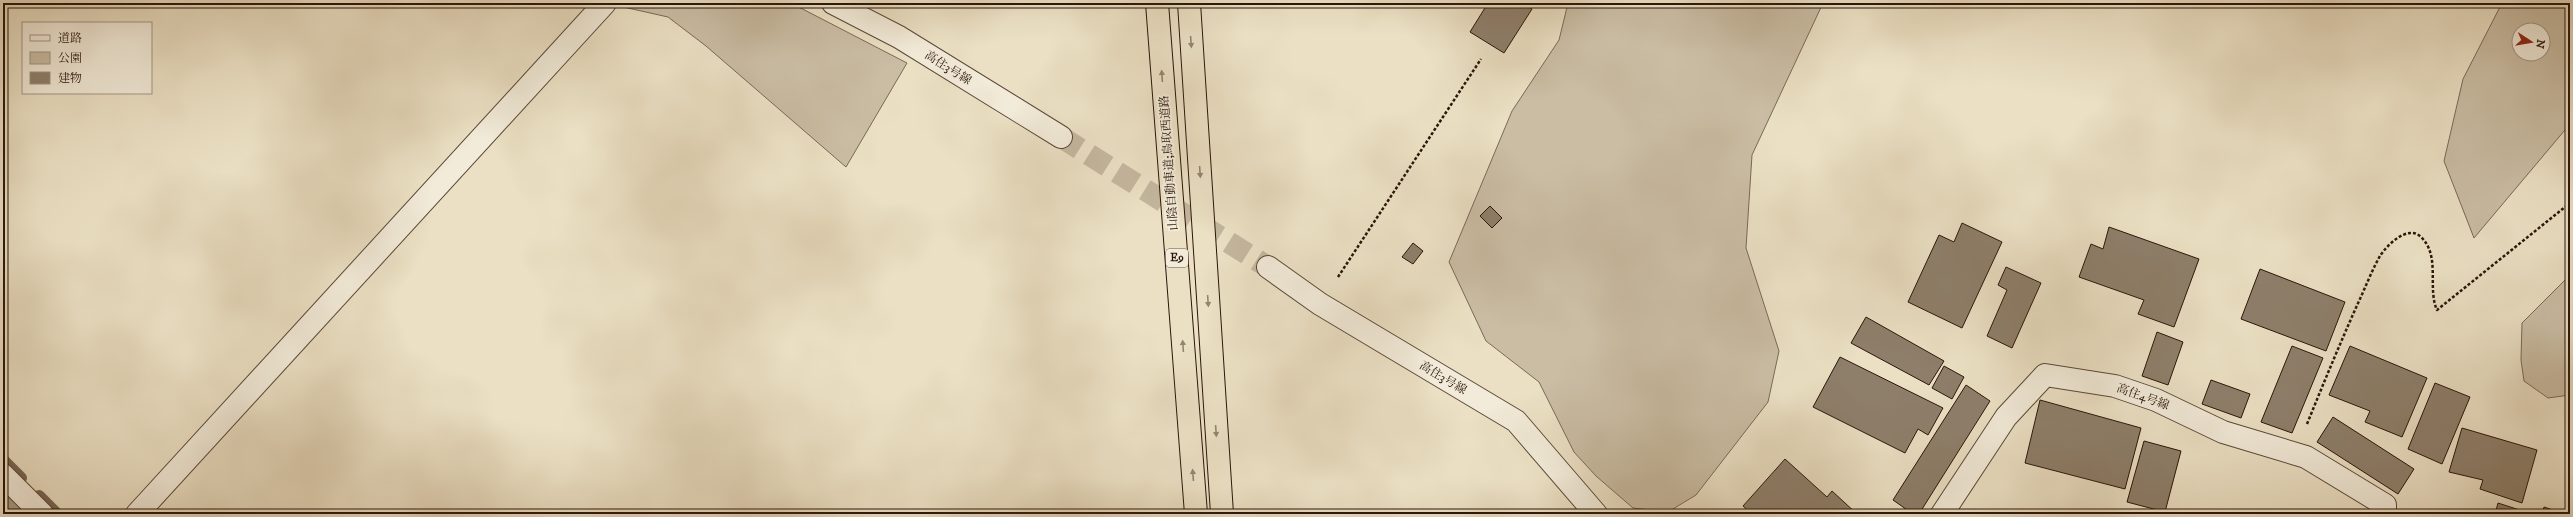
<svg xmlns="http://www.w3.org/2000/svg" width="2573" height="517" font-family="'IM FELL DW Pica','Noto Serif JP',serif">
	<rect width="100%" height="100%" fill="#ebe0c4"/>
	<filter id="stains"><feTurbulence type="fractalNoise" baseFrequency=".005" numOctaves="4"/><feColorMatrix values="0 0 0 0 .2 0 0 0 0 .09 0 0 0 0 .02 0 0 0 .5 -.17"/></filter>
	<radialGradient id="worn" r=".72"><stop offset=".6" stop-color="#630" stop-opacity="0"/><stop offset="1" stop-color="#630" stop-opacity=".3"/></radialGradient>
	<path fill="#cabda4" stroke="#7a6957" fill-rule="evenodd" d="M622,3H791L907,63L846,167L706,46L668,17L619,6Z
		M1568,3H1823L1752,155L1746,248L1779,351L1768,402L1696,495L1668,512L1633,508L1596,476L1574,452L1539,382L1486,341L1449,262L1512,111L1559,40Z
		M2502,3H2570V124L2474,238L2444,161L2463,79ZM2519,30H2543V54H2519Z
		M2570,275V395L2548,398L2524,381L2521,360L2522,323Z"/>
	<g fill="none" stroke-linecap="round" stroke-linejoin="round">
		<path stroke="#766554" stroke-width="12" d="M3,460L21,478
			M39,496L57,514"/>
		<path stroke="#a99b85" stroke-width="70" d="M3,510L7,514"/>
	</g>
	<path fill="#8e7f6b" stroke="#2a150a" d="M1488,3H1523L1532,9L1504,53L1470,32Z
		M1490,206L1502,218L1492,228L1480,216Z
		M1962,223L2002,242L1962,328L1908,302L1939,235L1954,242Z
		M2109,227L2199,259L2174,327L2138,314L2144,300L2079,277L2091,244L2103,249Z
		M1413,243L1423,251L1413,264L1402,257Z
		M2006,267L2041,283L2012,348L1987,336L2007,290L1998,285Z
		M2260,269L2345,302L2326,351L2241,319Z
		M1866,317L1944,361L1929,385L1851,343Z
		M2157,332L2183,342L2168,385L2142,376Z
		M2292,346L2323,358L2292,433L2261,422Z
		M2350,346L2427,378L2402,437L2365,422L2370,411L2329,395Z
		M1840,357L1943,408L1928,435L1918,429L1905,453L1813,407Z
		M1944,366L1964,377L1952,399L1932,388Z
		M2211,380L2250,394L2241,418L2202,404Z
		M2435,383L2470,397L2442,464L2408,449Z
		M1966,385L1990,401L1919,514H1913L1893,500Z
		M2040,400L2141,428L2125,489L2025,463Z
		M2333,417L2414,469L2398,494L2317,442Z
		M2462,428L2537,450L2522,503L2480,489L2483,480L2449,472Z
		M2144,441L2181,451L2165,512L2127,502Z
		M1785,459L1827,497L1832,491L1857,514H1752L1743,506Z
		M2498,503L2532,514H2495Z
		M2544,507L2565,514H2542Z"/>
	<g fill="none" stroke-linecap="round" stroke-linejoin="round">
		<path stroke="#c4b79f" stroke-width="22" stroke-dasharray="22 11" stroke-linecap="butt" d="M1061,137L1268,267"/>
		<g stroke="#5a4838" stroke-width="24">
			<path id="minor" d="M833,3L899,37L1061,137
				M1268,267L1320,304L1516,421L1596,514
				M3,475L42,514
				M137,514L605,3
				M1942,514L2006,417L2045,375L2115,386L2156,400L2223,432L2306,457L2385,505V514"/>
		</g>
		<g stroke="#2a150a" stroke-width="24">
			<path id="highway" d="M1157,3L1196,514
				M1189,3L1222,514"/>
		</g>
		<path stroke="#2a150a" stroke-width="2.5" stroke-dasharray="3 2" stroke-linecap="butt" d="M1338,277L1481,59
			M2307,424C2324,382 2341,341 2359,301C2366,286 2372,270 2380,256C2387,245 2408,224 2421,237C2441,256 2427,288 2437,310L2570,203"/>
		<use href="#minor" stroke="#f2ebd9" stroke-width="22"/>
		<use href="#highway" stroke="#ebe0c4" stroke-width="22"/>
	</g>
	<defs><path id="oneway-solid" d="M-6-.8H1V-3.2L6.5 0L1 3.2V.8H-6Z"/></defs>
	<g fill="#948570">
		<use href="#oneway-solid" transform="translate(1191 42) rotate(86)"/>
		<use href="#oneway-solid" transform="translate(1162 76) rotate(-94)"/>
		<use href="#oneway-solid" transform="translate(1200 172) rotate(86)"/>
		<use href="#oneway-solid" transform="translate(1208 301) rotate(86)"/>
		<use href="#oneway-solid" transform="translate(1183 346) rotate(-94)"/>
		<use href="#oneway-solid" transform="translate(1216 431) rotate(86)"/>
		<use href="#oneway-solid" transform="translate(1193 475) rotate(-94)"/>
	</g>
	<g text-anchor="middle" dominant-baseline="central" stroke-width="4" stroke-linejoin="round" paint-order="stroke">
		<rect fill="#f2ebd9" stroke="#665548" stroke-width="1" x="1166" y="249" width="22" height="18" rx="3"/>
		<g font-size="11" font-weight="bold" fill="#2a150a">
			<text x="1177" y="258">E9</text>
		</g>
		<g font-size="12" fill="#2a150a" stroke="#f2ebd9">
			<text transform="translate(948 68) rotate(32)">高住3号線</text>
			<text transform="translate(1169 163) rotate(-94)">山陰自動車道;鳥取西道路</text>
			<text transform="translate(1443 378) rotate(31)">高住3号線</text>
			<text transform="translate(2143 397) rotate(20)">高住4号線</text>
		</g>
	</g>
	<rect width="2573" height="517" fill="none" stroke="#ebe0c4" stroke-width="16"/>
	<rect x="4" y="4" width="2565" height="509" fill="none" stroke="#2a150a" stroke-width="2"/>
	<rect x="8" y="8" width="2557" height="501" fill="none" stroke="#2a150a"/>
	<rect x="22" y="22" width="130" height="72" fill="#f2ebd9" stroke="#a29586"/>
	<rect x="30" y="35" width="20" height="6" fill="#f2ebd9" stroke="#a29586"/>
	<text x="58" y="42" font-size="12" fill="#2a150a">道路</text>
	<rect x="30" y="52" width="20" height="12" fill="#cabda4" stroke="#a29586"/>
	<text x="58" y="62" font-size="12" fill="#2a150a">公園</text>
	<rect x="30" y="72" width="20" height="12" fill="#8e7f6b" stroke="#a29586"/>
	<text x="58" y="82" font-size="12" fill="#2a150a">建物</text>
	<g transform="translate(2531 42) rotate(102)"><circle r="19" fill="#f2ebd9" stroke="#a29586"/>
	<path d="M0-3L7 15L0 10L-7 15Z" fill="#8f2418"/>
	<text y="-6" font-size="11" font-weight="bold" text-anchor="middle" fill="#2a150a">N</text>
	</g>
	<rect width="100%" height="100%" filter="url(#stains)"/>
	<rect width="100%" height="100%" fill="url(#worn)"/>
</svg>
